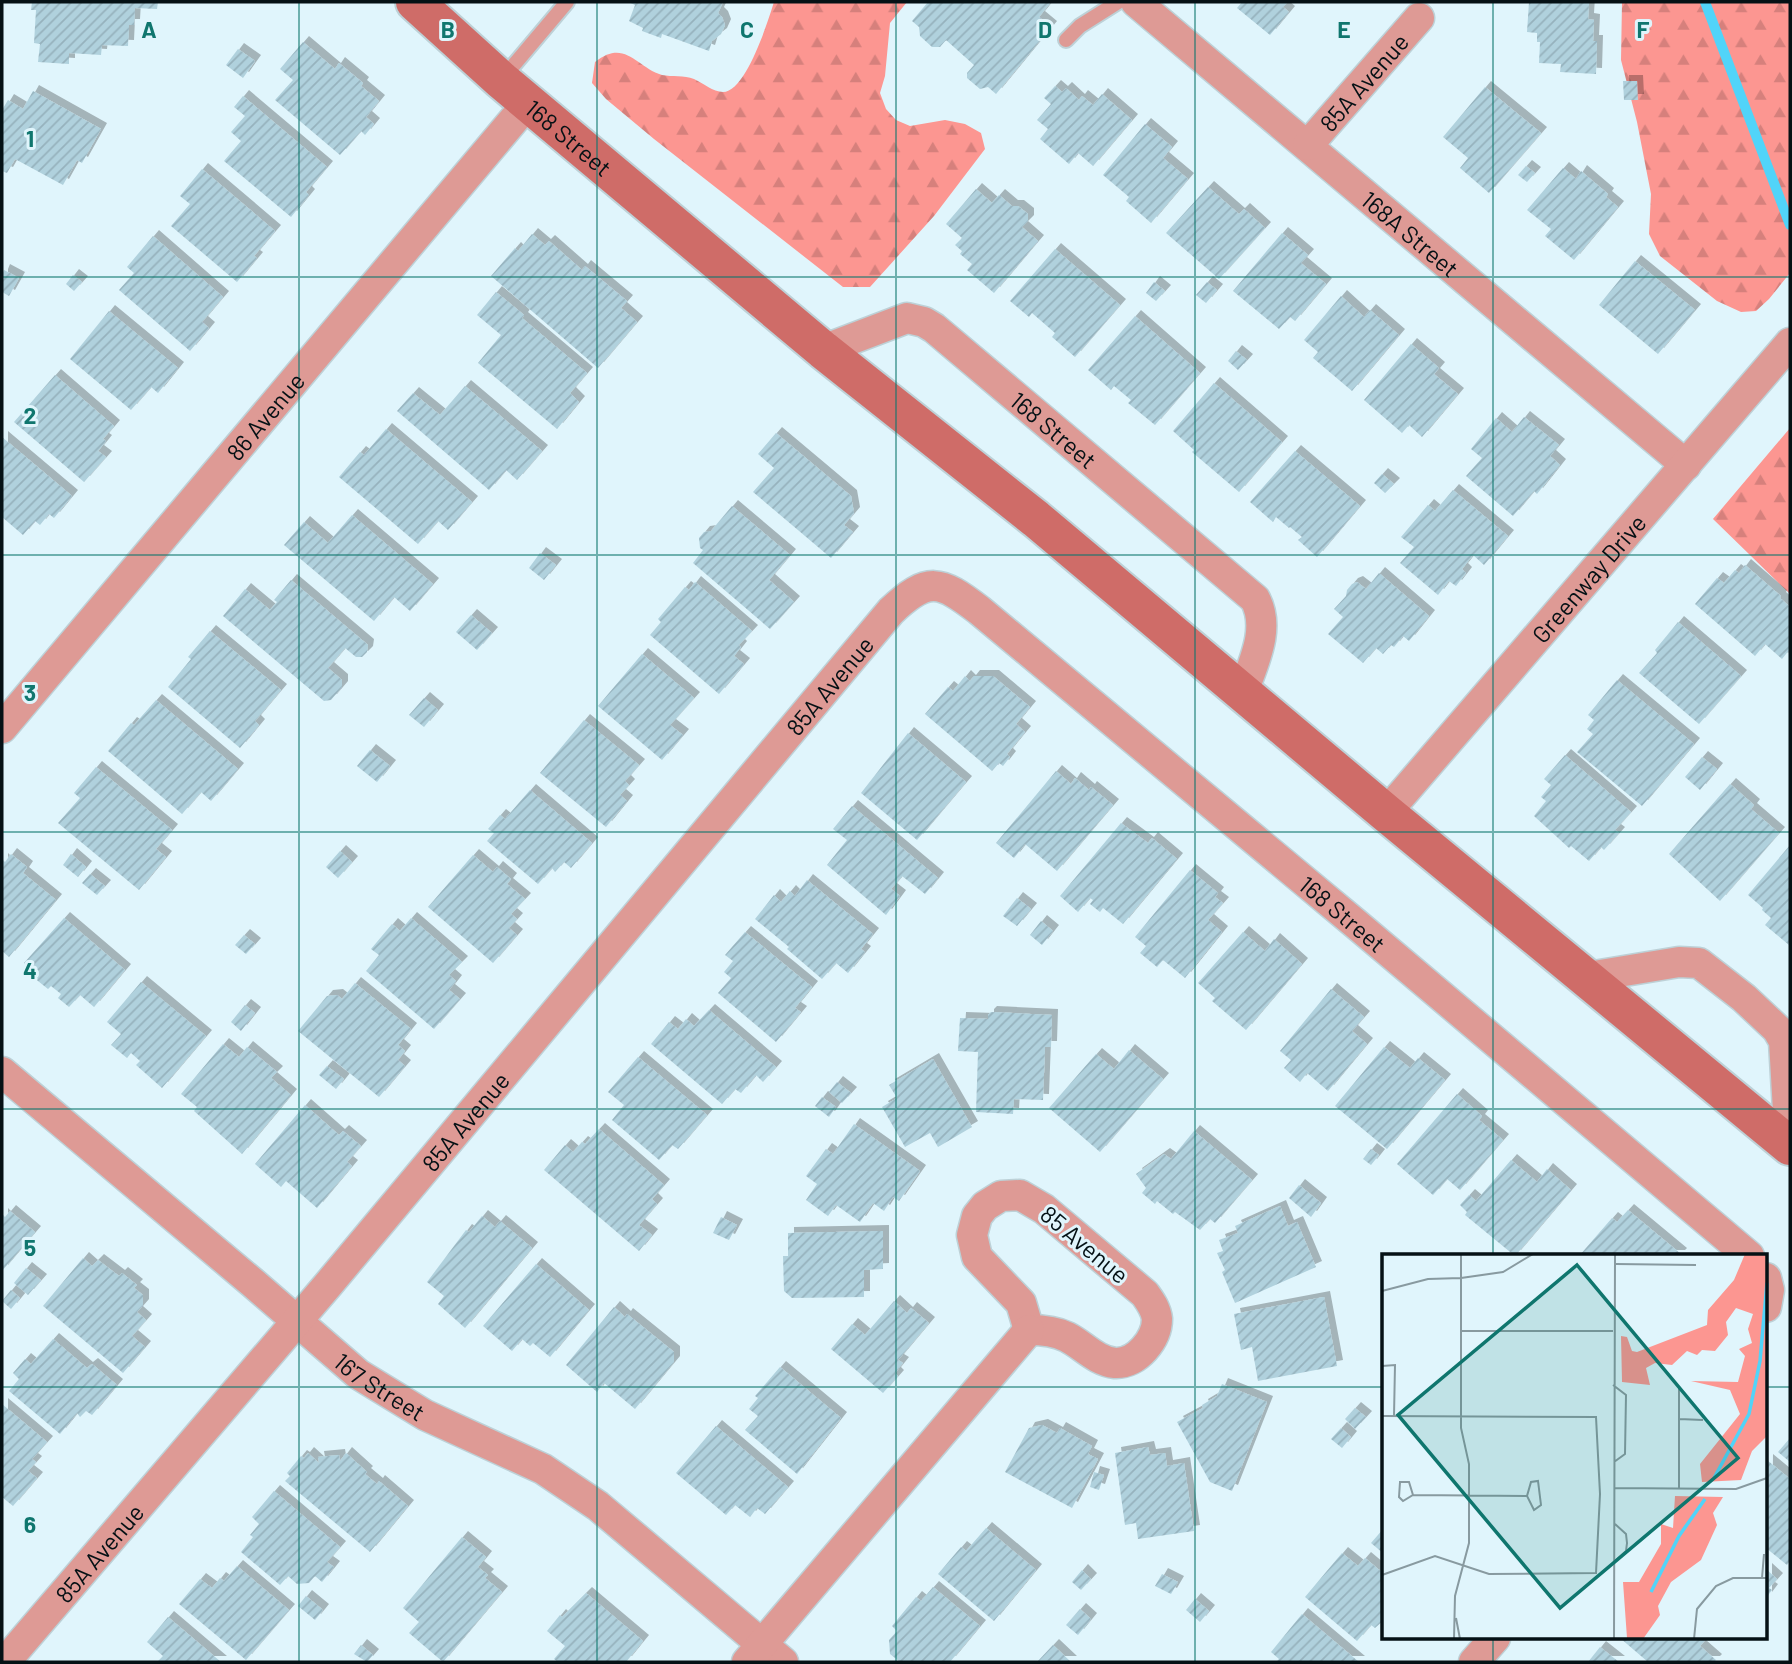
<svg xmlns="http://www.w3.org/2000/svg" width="1792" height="1664" font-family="Barlow,sans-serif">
	<defs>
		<pattern id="forest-firs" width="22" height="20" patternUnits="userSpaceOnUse" patternTransform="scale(1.75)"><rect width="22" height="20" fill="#fc9691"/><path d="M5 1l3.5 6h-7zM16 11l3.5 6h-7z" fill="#d6807c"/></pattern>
		<pattern id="building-hatch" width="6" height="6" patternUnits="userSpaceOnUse" patternTransform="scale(1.75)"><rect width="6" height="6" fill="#b0d1dd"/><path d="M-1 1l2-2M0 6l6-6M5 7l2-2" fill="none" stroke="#96b2bd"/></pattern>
		<filter id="shadow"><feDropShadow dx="6" dy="-6" stdDeviation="0" flood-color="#0004"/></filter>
	</defs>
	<rect width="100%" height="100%" fill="#e0f5fc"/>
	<path fill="url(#forest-firs)" d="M774,2H907L890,23L885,76L880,93L886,109L896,120L910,126L945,120L965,124L981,133L985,149L934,216L870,287H843L654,139L606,99L592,83L595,62C625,38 636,67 662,75C672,77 684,75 694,79C703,83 713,92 723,92C746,92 768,21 774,2Z
		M1622,2H1790V273L1769,299L1756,311L1741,312L1717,301L1660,256L1649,234L1651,194L1637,122L1621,60Z
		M1790,428V594L1713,519Z"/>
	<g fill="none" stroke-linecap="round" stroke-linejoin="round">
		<path stroke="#51d4f9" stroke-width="10" d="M1705,2L1790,225"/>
	</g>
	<path fill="url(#building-hatch)" filter="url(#shadow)" d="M32,2H158L157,9L135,8L134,25H129L128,46L102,45L101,55L69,53V64L38,62L40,44L34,43L36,10H31Z
		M628,2H723L718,13L722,17L725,25L721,34L712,41L709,51L662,34L661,38L642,31L643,28L629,21L635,5Z
		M928,2H1051L1039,17L1051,27L996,94L988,87L980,89L967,78V73L974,65L946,40L940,47H932L920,36L919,27L912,21Z
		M1242,2H1288L1283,7L1289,12L1270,35L1237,8Z
		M1529,2L1589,3L1588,19L1594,20L1593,41H1597L1596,74L1560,72L1561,64L1539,63L1540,42H1537V33L1527,32Z
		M303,42L335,69L339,63L363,83L361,86L379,101L366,117L374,124L365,135L361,131L340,155L275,100L293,80L280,69Z
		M238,49L255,61L243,78L226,65Z
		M1623,81H1637L1638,100H1624Z
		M1055,86L1062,92L1066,88L1079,100L1082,96L1093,105L1102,94L1132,120L1093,166L1078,153L1069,164L1040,139L1048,129L1037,120L1051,104L1044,98Z
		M1485,87L1541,133L1489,193L1460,168L1468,158L1443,137Z
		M33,91L101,129L82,163L77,160L63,185L15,159L7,173L2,171V110L8,100L23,109Z
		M243,96L327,167L306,192L309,195L291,217L224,161L241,141L231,132L245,116L234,107Z
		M1145,124L1172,147L1163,158L1188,179L1151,223L1126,201L1129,197L1103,175Z
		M1526,166L1535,173L1527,182L1518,175Z
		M1563,168L1576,179L1581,171L1608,194L1606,197L1618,207L1574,260L1545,236L1551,229L1527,210Z
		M202,169L275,231L254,256L257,258L237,282L171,226L190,204L180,196Z
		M1208,187L1239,214L1244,209L1265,228L1219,279L1166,233Z
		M976,189L992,203L999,195L1012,206H1018L1028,214V221L1022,227L1038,241L994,293L967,270L972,264L960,254L962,251L955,245L962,238L946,224Z
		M1282,233L1308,255L1301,263L1326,284L1295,321L1290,317L1279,329L1233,291Z
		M532,234L545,245L549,241L582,270L585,266L627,301L621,308L637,322L598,368L491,276L515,248L518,251Z
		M153,236L223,297L202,322L209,328L190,351L119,290L134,273L127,267Z
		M1055,249L1120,305L1075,357L1052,337L1055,333L1032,313L1029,317L1010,301Z
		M1635,261L1695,310L1658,354L1599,305Z
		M4,270L19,278L9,296L2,292V275Z
		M73,275L82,282L74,291L66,284Z
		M1154,282L1165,291L1156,301L1146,293Z
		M1207,282L1217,290L1206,303L1196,295Z
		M496,292L524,315L522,318L587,373L570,393L579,402L557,429L478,363L501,335L477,315Z
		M1341,296L1364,317L1370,310L1399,335L1352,391L1313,358L1318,352L1304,340Z
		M109,311L178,368L158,393L151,387L131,410L70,359Z
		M1135,316L1200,373L1155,425L1128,403L1131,400L1114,386L1111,390L1088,370Z
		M1411,344L1439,368L1434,374L1458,394L1422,437L1409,425L1402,433L1364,400Z
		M1236,351L1247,360L1238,370L1228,361Z
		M55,375L114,426L103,439L106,441L98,451L106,457L84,482L14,422Z
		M1214,383L1282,442L1239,492L1192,452L1194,450L1173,431Z
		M465,386L542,451L517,480L506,470L489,490L397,411L413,393L440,415Z
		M1524,417L1559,445L1550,456L1560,465L1537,494L1534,491L1513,516L1466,476L1482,458L1471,449L1496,418L1512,432Z
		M386,429L472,502L448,530L438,521L418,544L339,477L360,452L364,455Z
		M776,433L851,496L854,513L844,525L853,532L831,558L753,492L774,468L758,454Z
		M2,437L72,496L54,518L49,514L40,525L35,521L23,535L2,517Z
		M1295,451L1360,506L1317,557L1298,540L1302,537L1290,527L1289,528L1276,517L1273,522L1250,502Z
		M1382,474L1394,484L1385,493L1374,483Z
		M1453,490L1508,536L1484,565L1473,555L1462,569L1466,573L1456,586L1449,581L1438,595L1400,563L1414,547L1401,537L1428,505L1435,511Z
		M732,506L790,555L769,580L794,602L770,629L693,563L703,550L700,548L699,538L704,532L711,531Z
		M352,515L433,584L410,611L394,597L374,621L284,545L304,522L328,543Z
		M540,553L556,565L544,580L529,568Z
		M1745,565L1781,596L1780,598L1790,607V649L1782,659L1765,644L1755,656L1695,604L1717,578L1724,583L1735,570L1739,573Z
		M1379,573L1429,616L1409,641L1403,636L1394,647L1391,645L1383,654L1376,648L1363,663L1328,634L1343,617L1334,609L1346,596L1347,590L1352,584L1357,582L1366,589Z
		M291,580L368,645L367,652L362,657H356L345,648L328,668L342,680V687L331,700L324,701L223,616L245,589L270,610L277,602L274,600Z
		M695,582L752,631L739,645L741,647L734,656L744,664L719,694L650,635L661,622L658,619L685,587L689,590Z
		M471,615L492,633L477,650L456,632Z
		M1678,622L1741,676L1699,724L1639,673L1657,653L1655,650Z
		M210,631L281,690L255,721L259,725L240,748L168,687L191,659L188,657Z
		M642,654L694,698L670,725L683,735L662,760L598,706Z
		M965,676L970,681L974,676H993L1030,707L1016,724L1025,732L1007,754L1010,757L1003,766L999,763L992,771L925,714L948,687L953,691Z
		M1617,680L1694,744L1642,806L1577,752L1593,734L1587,729L1594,720L1588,715Z
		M424,698L438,710L424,727L409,715Z
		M156,700L238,769L211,801L201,792L182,814L108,751L131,723L134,725Z
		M584,720L639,765L625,781L629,785L620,795L627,801L606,827L540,773Z
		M908,733L966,782L917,840L861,793Z
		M370,750L390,766L377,782L357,766Z
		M1565,755L1631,812L1615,830L1619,833L1604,850L1601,847L1589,861L1571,846L1569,848L1534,816L1546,801L1541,797L1551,785L1544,779Z
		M1702,757L1717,769L1700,790L1685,777Z
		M96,767L172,830L156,849L166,857L139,890L58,823L80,798L74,793Z
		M1056,771L1071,784L1075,778L1089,790L1091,787L1113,805L1057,871L1025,844L1014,858L996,843Z
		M1730,784L1754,805L1751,809L1779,833L1720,901L1669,854Z
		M530,790L592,843L571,868L564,862L555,872L552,868L538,884L487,841L494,833L488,829L500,815L505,819Z
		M852,806L938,878L925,894L902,876L891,889L900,896L886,915L827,865L847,840L833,829Z
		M1121,823L1148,843L1152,838L1177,859L1123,924L1103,908L1100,912L1090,904L1093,900L1090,898L1078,912L1060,896Z
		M1790,845V943L1789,945L1765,925L1771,918L1762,910L1763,908L1748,895Z
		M340,851L352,862L338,878L326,867Z
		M11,854L27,867L23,873L56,900L9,957L2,951V859L5,862Z
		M71,854L86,867L78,877L63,865Z
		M473,855L493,872L497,867L511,879L507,884L525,899L511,914L517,919L509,928L517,935L493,963L428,907Z
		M1190,870L1218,893L1215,897L1223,903L1208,920L1222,932L1185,978L1163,960L1157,967L1140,953L1146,946L1135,937Z
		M90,874L105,886L97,895L82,883Z
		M807,880L873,934L861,949L865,952L848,973L836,963L822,979L787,949L789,947L755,919L774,895L781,902L790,891L795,896Z
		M1017,898L1031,909L1017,926L1003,916Z
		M64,918L125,970L94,1007L80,995L69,1007L58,998L61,994L51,986L48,989L33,977L36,973L24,963Z
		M411,918L462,962L449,975L456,981L449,990L460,999L434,1029L366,971L379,955L371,949L392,924L400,931Z
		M1041,921L1053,931L1042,945L1030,935Z
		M745,932L812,987L795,1008L801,1012L776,1042L718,993L731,978L724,972L733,961L725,955Z
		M1243,932L1265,951L1274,939L1302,964L1246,1030L1212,1001L1215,998L1198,983Z
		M244,935L255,944L246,954L235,945Z
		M141,982L206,1036L162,1088L136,1065L140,1061L131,1053L127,1058L111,1045L121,1034L107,1022Z
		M355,983L411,1029L398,1045L405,1051L398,1060L405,1066L379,1097L298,1031L327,996L337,995L342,999Z
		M1331,989L1364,1017L1352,1031L1367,1044L1328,1091L1307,1073L1300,1082L1284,1068L1291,1060L1280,1051Z
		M245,1005L255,1013L241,1031L231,1022Z
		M709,1010L776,1067L763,1082L756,1075L741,1093L735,1089L722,1104L651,1044L669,1022L678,1029L686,1019L694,1026Z
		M991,1012L1052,1015L1051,1047H1045L1043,1100L1014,1099L1013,1114L976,1112L978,1052L958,1051L960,1018L988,1019V1015Z
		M223,1044L239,1057L247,1047L277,1072L271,1078L291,1095L242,1154L194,1111L197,1107L181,1094Z
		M1384,1047L1410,1068L1418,1058L1445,1080L1387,1149L1335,1106Z
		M1129,1050L1163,1079L1100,1152L1049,1108L1096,1054L1114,1069Z
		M638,1057L707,1115L678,1149L672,1145L659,1160L612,1120L624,1105L608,1092Z
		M933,1059L972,1127L938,1147L930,1133L905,1147L882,1107L897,1098L889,1085Z
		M327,1066L344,1079L336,1089L319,1075Z
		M837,1082L851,1093L842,1103L829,1092Z
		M1457,1094L1482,1116L1479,1120L1503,1140L1460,1190L1447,1179L1433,1195L1397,1164Z
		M822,1097L836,1107L829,1117L815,1106Z
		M305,1105L339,1135L343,1131L361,1146L347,1162L352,1166L317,1208L286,1181L281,1187L255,1164Z
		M854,1124L920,1171L899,1201L893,1197L884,1211L873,1203L860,1222L836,1205L828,1216L806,1200L817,1184L806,1176L826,1149L833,1154Z
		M599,1129L664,1185L652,1199L657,1204L639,1225L652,1235L639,1251L544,1170L565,1145L573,1152L582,1142L585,1144Z
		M1194,1131L1252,1180L1215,1223L1210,1219L1200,1230L1175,1212L1173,1214L1157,1201L1155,1204L1142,1193L1146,1188L1136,1174L1164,1154L1171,1159Z
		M1371,1149L1379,1155L1371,1165L1363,1159Z
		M1511,1160L1537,1182L1547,1169L1571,1190L1515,1256L1465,1215L1467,1212L1460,1205L1469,1195L1476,1201Z
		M1299,1185L1321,1203L1311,1217L1289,1198Z
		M1280,1206L1288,1226L1297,1222L1316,1267L1235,1303L1222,1272L1225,1270L1217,1253L1223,1251L1219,1240L1238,1233L1235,1226Z
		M1628,1210L1681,1254L1679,1256H1579L1612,1218L1617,1222Z
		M10,1211L35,1232L2,1271V1214L5,1217Z
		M482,1216L495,1227L500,1221L532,1248L465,1328L438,1304L444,1296L427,1282L466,1230L469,1232Z
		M721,1217L737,1225L729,1240L713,1233Z
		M883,1231V1269L864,1270V1297L792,1298L784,1291L783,1256H788V1233Z
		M83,1258L92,1266L98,1260L119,1276L122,1273L137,1285L134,1288L143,1295V1305L137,1312L146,1320L132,1336L145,1347L123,1373L43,1306Z
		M536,1264L589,1310L550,1357L533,1343L530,1346L522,1339L512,1351L483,1326Z
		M26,1268L41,1280L28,1295L14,1283Z
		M11,1290L20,1298L11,1309L2,1301Z
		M1324,1297L1337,1366L1258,1381L1252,1347L1241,1350L1234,1314Z
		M894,1301L907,1313L911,1308L929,1323L898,1360L903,1363L895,1373L898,1376L883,1393L831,1349L852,1324L865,1335Z
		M614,1307L625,1317L627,1314L674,1352V1362L635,1409L604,1383L597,1392L566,1365Z
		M53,1339L87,1368L92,1364L117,1385L92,1415L86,1411L80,1417L77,1413L60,1434L9,1391L19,1379L13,1373L25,1359L31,1364Z
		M780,1367L841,1418L797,1474L745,1430L758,1416L749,1409L758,1398L755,1396Z
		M1222,1384L1267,1402L1232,1491L1210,1482L1177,1422L1203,1408L1202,1405L1217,1396Z
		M2,1404L47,1442L32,1459L36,1462L28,1471L37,1478L13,1506L2,1497Z
		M1355,1408L1366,1417L1355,1429L1345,1419Z
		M1042,1425L1057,1433L1060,1428L1092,1446L1088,1454L1098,1459L1072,1508L1005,1472L1029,1428Z
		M716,1426L788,1487L765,1514L757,1508L750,1517L735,1505L726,1515L676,1473Z
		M1341,1428L1351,1437L1342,1448L1331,1439Z
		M1790,1438V1462L1778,1452Z
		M1148,1447L1150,1455L1165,1453L1167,1466L1184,1463L1194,1531L1138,1539L1136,1523L1125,1525L1115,1453Z
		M308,1453L319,1463L318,1457L339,1455L340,1461L346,1453L367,1472L365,1474L377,1484L379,1481L408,1506L370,1552L285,1481L290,1476L287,1473L301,1456L304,1458Z
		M1767,1460L1790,1479V1561L1787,1565L1766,1548Z
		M1094,1472L1104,1475L1099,1490L1090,1487Z
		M274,1491L340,1547L327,1562L334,1567L322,1582L315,1576L309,1583L297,1584L288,1576L280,1585L241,1552L253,1537L250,1535L259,1524L252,1517Z
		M986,1528L1036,1570L994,1621L938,1574L961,1547L966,1551Z
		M1384,1528V1554L1371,1543Z
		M462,1537L486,1557L478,1567L488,1575L485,1578L502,1592L443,1662L409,1633L419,1622L403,1608Z
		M1342,1553L1358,1566L1365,1558L1384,1574V1620L1375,1628L1371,1625L1357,1641L1305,1597Z
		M237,1566L289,1610L246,1660L179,1604L200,1579L212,1588L220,1578L224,1581Z
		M1766,1569L1777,1579L1769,1588L1772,1590L1766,1598Z
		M1082,1570L1091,1579L1081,1590L1072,1582Z
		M1162,1574L1178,1582L1171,1594L1155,1586Z
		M933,1587L980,1626L950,1662H900L890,1654L889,1640L897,1631L892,1626L916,1597L921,1601Z
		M586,1593L643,1641L626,1662H558L554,1659L565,1646L547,1631L560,1615L562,1617Z
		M306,1596L323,1610L315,1620L298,1606Z
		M1195,1599L1209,1611L1200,1622L1186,1610Z
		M1080,1609L1091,1619L1078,1635L1066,1625Z
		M1302,1614L1359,1662H1276L1279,1659L1271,1652Z
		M168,1617L221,1662H157L163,1656L147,1642Z
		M1620,1638H1707L1700,1646L1716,1660L1714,1662H1648Z
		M361,1645L373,1655L367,1662L354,1654Z
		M1053,1645L1071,1662H1037Z
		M1600,1647L1619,1662H1588Z"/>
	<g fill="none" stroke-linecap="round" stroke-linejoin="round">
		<g stroke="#bdd1d7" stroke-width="18">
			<path id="service" d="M1066,40L1080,26L1118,2
				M502,79L567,2"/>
		</g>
		<g stroke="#bdd1d7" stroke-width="33">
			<g id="minor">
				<path id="s1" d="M1136,2L1686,465"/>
				<path id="s2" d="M1308,145L1419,18"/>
				<path id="s3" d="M823,350L907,318L924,322L934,328L1255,599C1271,629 1253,663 1243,692"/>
				<path id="s4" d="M2,728L528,103"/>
				<path id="s5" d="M1386,813L1790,343"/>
				<path d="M1588,977L1679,962L1699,963L1744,998L1777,1029L1784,1041L1790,1146"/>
				<path id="s6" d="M2,1072L253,1283L358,1374L425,1415L543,1469L598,1506L783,1662"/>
				<path d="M1020,1195L1044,1209L1145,1294C1150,1301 1156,1309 1157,1319C1157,1339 1137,1364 1115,1363C1096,1361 1083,1345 1067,1337C1055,1331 1042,1330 1029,1330L1021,1303L977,1257L972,1235L977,1216L985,1206L1001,1196Z"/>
				<path d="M1766,1278L1769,1290L1766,1307"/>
				<path id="s7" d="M5,1662L327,1286L891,611C928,576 940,580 979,610L1356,924L1749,1256"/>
				<path d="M747,1662L1029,1330"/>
				<path d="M1474,1662L1495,1638"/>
			</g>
		</g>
		<g stroke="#bdd1d7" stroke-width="42">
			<g id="secondary">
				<path id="s8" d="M415,2L501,80L823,350L1036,519L1386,813L1790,1146"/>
			</g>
		</g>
		<use href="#service" stroke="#de9a95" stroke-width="14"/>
		<use href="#minor" stroke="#de9a95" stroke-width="30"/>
		<use href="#secondary" stroke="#cf6c68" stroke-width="38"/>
	</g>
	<path fill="none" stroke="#0f766e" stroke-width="2" stroke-opacity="0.55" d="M299,2V1662M597,2V1662M896,2V1662M1195,2V1662M1493,2V1256M2,277H1790M2,555H1790M2,832H1790M2,1109H1790M2,1387H1384M1766,1387H1790M1493,1638V1662"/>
	<g text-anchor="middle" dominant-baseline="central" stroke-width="6" stroke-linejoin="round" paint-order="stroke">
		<g font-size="24" fill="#051115" stroke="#e0f5fc">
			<text stroke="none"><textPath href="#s2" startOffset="84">85A Avenue</textPath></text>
			<text stroke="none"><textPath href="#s8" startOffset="205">168 Street</textPath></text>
			<text stroke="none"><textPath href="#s1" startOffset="359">168A Street</textPath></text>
			<text stroke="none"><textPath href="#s4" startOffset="408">86 Avenue</textPath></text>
			<text stroke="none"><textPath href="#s3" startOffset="276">168 Street</textPath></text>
			<text stroke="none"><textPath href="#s5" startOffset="310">Greenway Drive</textPath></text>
			<text stroke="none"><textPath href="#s7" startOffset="1278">85A Avenue</textPath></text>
			<text stroke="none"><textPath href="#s7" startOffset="1951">168 Street</textPath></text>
			<text stroke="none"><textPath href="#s7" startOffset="710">85A Avenue</textPath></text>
			<text transform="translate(1085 1244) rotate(40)">85 Avenue</text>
			<text stroke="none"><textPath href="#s6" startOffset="492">167 Street</textPath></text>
			<text stroke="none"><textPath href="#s7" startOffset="144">85A Avenue</textPath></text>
		</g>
	</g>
	<g transform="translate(1382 1254)">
		<rect width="385" height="385" fill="#e0f5fc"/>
		<path d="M363,0H385V182L370,197L359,226L320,228L318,210L358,160L348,136L309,127L356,128L363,102L357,95L370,89L366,75L371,60L354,54L344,68L346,81L333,97L320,96L315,101L305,97L290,111L273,109L264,114L268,131L240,128L239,82L245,83L250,97L255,98L325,71L326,56L352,26ZM293,242L341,243L331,259L335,271L319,306L289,328L276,352L278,361L261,385L245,384L241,328H257L279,290V270L291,274Z" fill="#fc9691"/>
		<path fill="none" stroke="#51d4f9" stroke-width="3.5" d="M332,224L367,160L378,107L385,29M269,338L297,282L323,245"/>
		<path fill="none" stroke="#889aa0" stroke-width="2" d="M234,10L314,11M79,24L121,18L151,0M0,37L46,25L79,24M80,77H231M0,112L13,111L12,162M231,131L244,141L243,200L232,208M0,162L214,163L218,240L214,319L107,320L53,302L0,321M297,165L321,166M156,227L159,251L152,256L145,242L149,228ZM232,234L354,235L385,224M297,235V133M31,241L27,228H18L17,243L21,247L31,241L145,242M233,270L244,280L245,289L244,297L233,307M380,324L382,300M74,364L78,385M72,385L73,342L87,289V210L79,174V0M232,385L233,0M312,385L315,355L334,332L351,324H385"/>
		<path fill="#0f766e" fill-opacity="0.15" stroke="#0f766e" stroke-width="3.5" d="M195,11L356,204L178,354L16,161Z"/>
		<rect width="385" height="385" fill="none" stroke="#051115" stroke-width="3.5"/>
	</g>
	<g font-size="23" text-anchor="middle" font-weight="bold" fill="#0f766e" stroke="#e0f5fc" stroke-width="6" stroke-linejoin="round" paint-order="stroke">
		<text x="149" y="38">A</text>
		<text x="448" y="38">B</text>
		<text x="747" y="38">C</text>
		<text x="1045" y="38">D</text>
		<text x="1344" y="38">E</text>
		<text x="1643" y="38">F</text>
		<text x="30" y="147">1</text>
		<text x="30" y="424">2</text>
		<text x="30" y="701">3</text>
		<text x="30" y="979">4</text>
		<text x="30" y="1256">5</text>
		<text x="30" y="1533">6</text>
	</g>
	<rect width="1792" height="1664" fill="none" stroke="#051115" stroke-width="7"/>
</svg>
